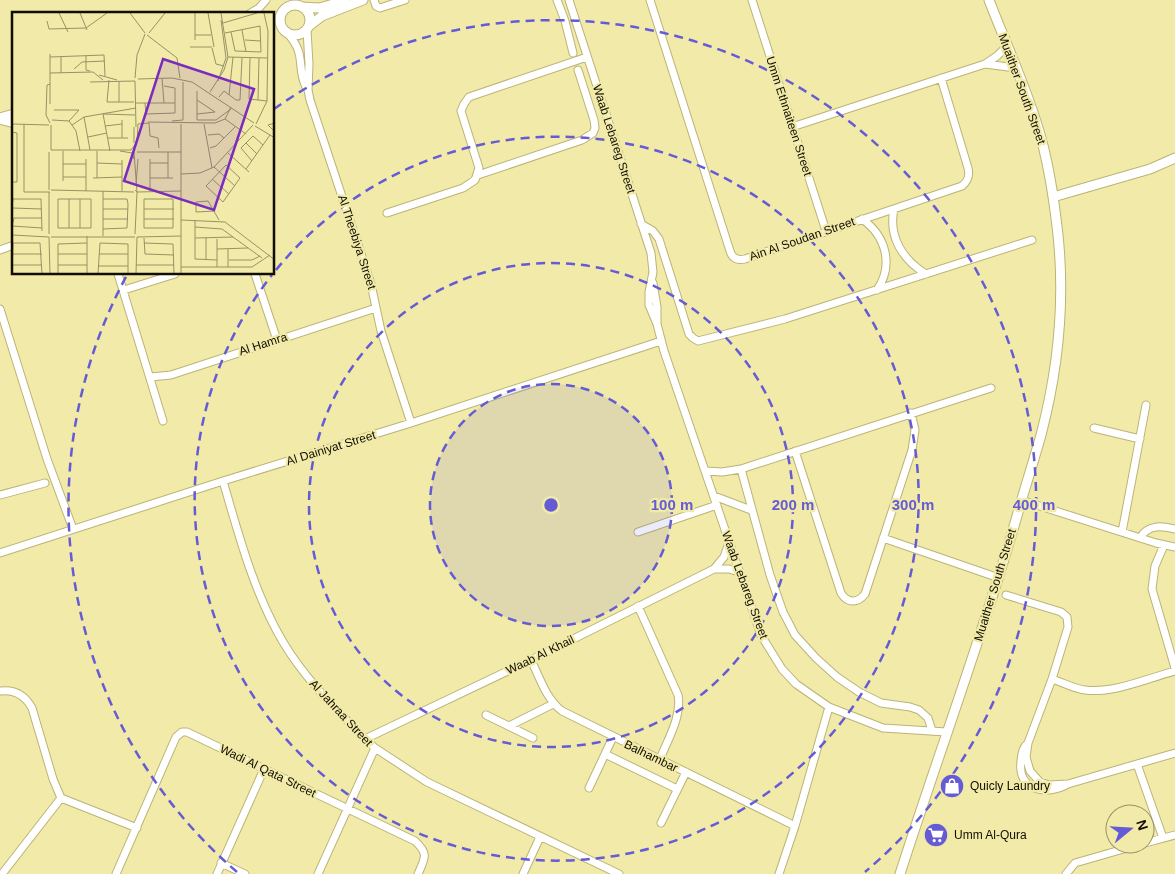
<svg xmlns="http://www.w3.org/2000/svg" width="1175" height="874" font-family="Arial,sans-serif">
	<rect width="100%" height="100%" fill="#f1eaa9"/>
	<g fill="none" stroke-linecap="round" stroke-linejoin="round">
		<g stroke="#bbb475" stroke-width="9">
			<path id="minor" d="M374,0L376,6L380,8L405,0
				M557,0L565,21L573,53
				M569,0L651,253L653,272L649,292V305L657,324L664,351L761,635L782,669L796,684L829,707L883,728L946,732
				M650,0L730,251C732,258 737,261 745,259L962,186C968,181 970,176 968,168L941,78
				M752,0L826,231
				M249,14L259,8L266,0
				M307,30L309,64L308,90L310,100L371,284L381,331L411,423
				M288,34C307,55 296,67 306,87
				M985,64L1016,68
				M0,120L14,124
				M792,127L985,64L997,56L1007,46
				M478,175L582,140L593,133L595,128L594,120L578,70
				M894,209C888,237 903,260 926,274
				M387,213L463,188L475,180L479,168L461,111L464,104L469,97L587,57
				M862,219C886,236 894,265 877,290
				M641,224L653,231L659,239L689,334L693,338L698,341L785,319L1032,240
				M0,250L14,245
				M118,274L163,421
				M255,274L277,340
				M653,283L657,307V324
				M124,290L175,274
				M0,309L47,459L73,529
				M151,377L171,375L376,308
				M1094,428L1140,439
				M795,451L841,593C847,603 857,604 865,594L912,450L915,430L911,413
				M741,469L770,575L783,612L795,635L816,658L837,677L859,692L881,703L910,707L919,710L928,718L932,731
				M706,471L722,472L741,469L991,388
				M223,481C239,536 254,593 283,642C305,679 336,709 365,739L375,748L427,782L619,874
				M0,495L45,483
				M714,496L751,510
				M1021,500L1156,543L1175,547
				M638,532L717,505
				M1122,532L1146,405
				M883,538L999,578
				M1140,538C1148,524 1162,526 1175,529
				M1164,545L1155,566L1152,589L1175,668
				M0,553L223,481L411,423L661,341
				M714,569H729L739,572
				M1006,595L1061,612L1067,617L1068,627L1052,679L1028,743L1026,757L1030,771L1040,782L1049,785L1068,784
				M638,606L678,695C682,716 668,739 660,759
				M531,660C540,678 546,699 562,711L795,826
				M1052,679C1062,682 1074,689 1085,690C1113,694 1148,678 1175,671
				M0,691C15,689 25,695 32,708L53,779L61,798
				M486,715L533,738
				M509,726L553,704
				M365,739L531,660L714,569L724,557L729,543
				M1028,743C1022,748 1022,754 1021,761C1017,791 1047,796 1068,784L1175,753
				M605,754L677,789
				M1137,764L1163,838
				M589,788L613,737
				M61,798L137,828
				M661,823L686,772
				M1145,843L1175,835
				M221,863L245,874
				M2,874L61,798
				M116,874L176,737L182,732H187L415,841C429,854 425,858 418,874
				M217,874L264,769
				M318,874L375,748
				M523,874L540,837
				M779,874L795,826L829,707
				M1066,874L1075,863L1141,844"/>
		</g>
		<g stroke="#bbb475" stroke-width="11">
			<path id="tertiary" d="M280 20a15 15 0 1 1 30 0a15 15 0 1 1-30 0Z
				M302,7L319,8L345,1
				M309,26L322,16L363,0
				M0,118L14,114
				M1053,197L1150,169L1175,158
				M900,874C939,752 984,632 1019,509C1026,484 1034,460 1041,435C1058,370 1065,302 1058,235C1054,199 1049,162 1038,128C1025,84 1005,42 989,0"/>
		</g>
		<use href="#minor" stroke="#fff" stroke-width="7"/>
		<use href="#tertiary" stroke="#fff" stroke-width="9"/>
	</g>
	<circle cx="551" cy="505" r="121" fill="#655bd4" fill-opacity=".12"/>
	<g fill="none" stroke="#655bd4" stroke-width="2.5" stroke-dasharray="9 6">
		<circle cx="551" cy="505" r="121"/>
		<circle cx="551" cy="505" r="242"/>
		<path d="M276 270A362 362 0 1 1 272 275"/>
		<path d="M237 872A483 483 0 0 1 127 275M274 109A483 483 0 0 1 865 872"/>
	</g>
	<defs>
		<g id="shop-disc" transform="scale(1.25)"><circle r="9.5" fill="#655bd4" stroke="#f1eaa9"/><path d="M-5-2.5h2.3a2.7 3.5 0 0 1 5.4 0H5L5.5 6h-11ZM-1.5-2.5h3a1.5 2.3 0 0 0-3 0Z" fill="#fff"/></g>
		<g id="supermarket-disc" transform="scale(1.25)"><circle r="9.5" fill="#655bd4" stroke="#f1eaa9"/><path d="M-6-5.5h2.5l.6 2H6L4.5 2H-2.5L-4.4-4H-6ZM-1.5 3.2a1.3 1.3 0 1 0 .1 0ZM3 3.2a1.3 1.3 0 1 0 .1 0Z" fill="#fff"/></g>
	</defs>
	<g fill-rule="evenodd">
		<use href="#shop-disc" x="952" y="786"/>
		<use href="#supermarket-disc" x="936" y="835"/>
	</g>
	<g text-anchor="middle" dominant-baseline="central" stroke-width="4.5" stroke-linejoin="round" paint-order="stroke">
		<g font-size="12" fill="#110e00" stroke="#f1eaa9">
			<text transform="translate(1022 89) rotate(70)">Muaither South Street</text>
			<text transform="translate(789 116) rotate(72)">Umm Ethnaiteen Street</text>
			<text transform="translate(614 139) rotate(72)">Waab Lebareg Street</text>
			<text transform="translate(802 239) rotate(-19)">Ain Al Soudan Street</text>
			<text transform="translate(357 242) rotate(72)">Al Theebiya Street</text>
			<text transform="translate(263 344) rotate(-18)">Al Hamra</text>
			<text transform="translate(331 448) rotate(-17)">Al Dainiyat Street</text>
			<text transform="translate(745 585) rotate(70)">Waab Lebareg Street</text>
			<text transform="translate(995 585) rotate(-73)">Muaither South Street</text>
			<text transform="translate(540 655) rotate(-26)">Waab Al Khail</text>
			<text transform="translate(341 713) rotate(47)">Al Jahraa Street</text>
			<text transform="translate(651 756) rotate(26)">Balhambar</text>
			<text transform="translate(268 771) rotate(26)">Wadi Al Qata Street</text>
		</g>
		<g font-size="12" fill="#110e00" stroke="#f1eaa9" text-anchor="start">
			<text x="970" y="786">Quicly Laundry</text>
			<text x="954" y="835">Umm Al-Qura</text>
		</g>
	</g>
	<g transform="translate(12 12)">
		<rect width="262" height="262" fill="#f1eaa9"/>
		<path fill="none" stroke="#979265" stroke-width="1" d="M47,1L56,20M68,1L75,18M118,1L133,21M183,1V28M196,1L202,35M35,9L37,17L74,16L95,1M211,11L245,1M230,18L234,40M137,21L153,1M213,21L248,14L249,40L223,39L219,20M135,23L165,46L168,66M183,23H199M233,28L249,29M178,35H200M200,36L204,52L212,54M74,44V58L78,59M38,45L92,43L93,64M49,45V61M216,45L255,46M238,46L237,87L255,89M62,57L70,50L93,49M38,61L81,60L91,68M87,63L105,68M123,66L125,43L133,22M150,66L152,91M126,67L160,66L180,70L242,111M97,68L95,90H122M123,69L124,115M206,69L214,46L209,8M78,70L123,69M38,72L35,73L34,103L38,111M198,80L212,58L216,45L209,1M217,83L221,45M207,85L212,79L224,88H228L230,46M185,88L203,100L185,102M246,88L247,46M107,90V69M124,91H163M133,91L134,102L163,101V76L152,74M38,92V42M42,98H67L57,109M91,102L98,139M91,102L123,103M72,105L78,138M213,107L234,122M40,108L57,109L64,119L68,139M185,108H204L219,97M185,108V79M160,109L171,108V70M136,110L203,111L213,107L219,95M137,111L138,124L146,126L147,136M263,111L256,113L263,120M0,112L37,113M12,112V180H38M192,112L200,156M244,112L255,89L256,19L252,1M60,113L72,105L124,96M93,114L110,112M243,114L263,126M0,120L5,121V170H0M196,123L207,122L212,126M76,125L95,121M96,126H116M110,126V108M122,131V115M234,131L245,142M198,136L204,134L224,114M39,138H119L125,130L126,112L137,111M39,138V113M85,139V166M108,139L120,141L122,147M122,140L125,180L123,178M125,140H169M216,141L237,160M110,148V179M240,149L229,136L241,124L251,133M85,151L110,152M138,151H156M51,152H74M214,153L228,166L211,190L194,174ZM202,155L223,174M234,157L258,123M169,162L188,161L202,155L241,113M51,165H74M81,166L110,165M138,166H161M156,166V140M200,167L217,182M51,169V139M124,173L126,147M37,178V140M39,178L122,180M74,179V147M138,179V147M37,180V222M125,180L169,179M46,187H79V216H46ZM68,187V216M91,187H115L116,192L115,216L91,217M132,187H161V216H132ZM196,189L184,190V200L203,199M196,189L207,208M0,196L1,187H29L30,219M0,196L30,197M91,197H116M132,197H162M91,207H116M132,207H162M169,208L213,210L263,248M183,208V247L205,248M183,215L210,217L250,246M30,216L0,214L2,206H30M57,216V187M123,222L125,180M0,223L37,225M91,224V179M37,225L38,262M39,225H123M125,225L169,224M132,226L133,242L162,243M183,226L221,225M194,226V248M132,231L161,232L162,262M205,237L236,236M216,237V255M0,242H30M46,242H75M87,242H116M217,248H240L248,244M0,253H30M46,253H75M124,253H162M86,254H116M169,255H240L258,243M205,255V227M0,262L1,231H28L30,262M46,262V232L75,231M75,262V224M86,262L88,231L116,232V262M124,262L125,225M169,262V112"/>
		<path fill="#7b2cbf" fill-opacity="0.15" stroke="#7b2cbf" stroke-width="2.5" d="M151,47L242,77L202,198L112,169Z"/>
		<rect width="262" height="262" fill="none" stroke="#110e00" stroke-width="2.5"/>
	</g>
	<circle cx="551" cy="505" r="8" fill="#655bd4" stroke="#f1eaa9" stroke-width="2.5"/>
	<g font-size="15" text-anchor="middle" font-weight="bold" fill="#655bd4" stroke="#f1eaa9" stroke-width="4.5" stroke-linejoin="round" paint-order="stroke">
		<text x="672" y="510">100 m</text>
		<text x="793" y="510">200 m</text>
		<text x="913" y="510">300 m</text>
		<text x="1034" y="510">400 m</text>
	</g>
	<g transform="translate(1130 829) rotate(72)"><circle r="24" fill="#f1eaa9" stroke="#979265"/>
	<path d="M0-4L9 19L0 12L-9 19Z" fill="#655bd4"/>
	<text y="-8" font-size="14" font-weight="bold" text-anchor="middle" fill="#110e00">N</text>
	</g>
</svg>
